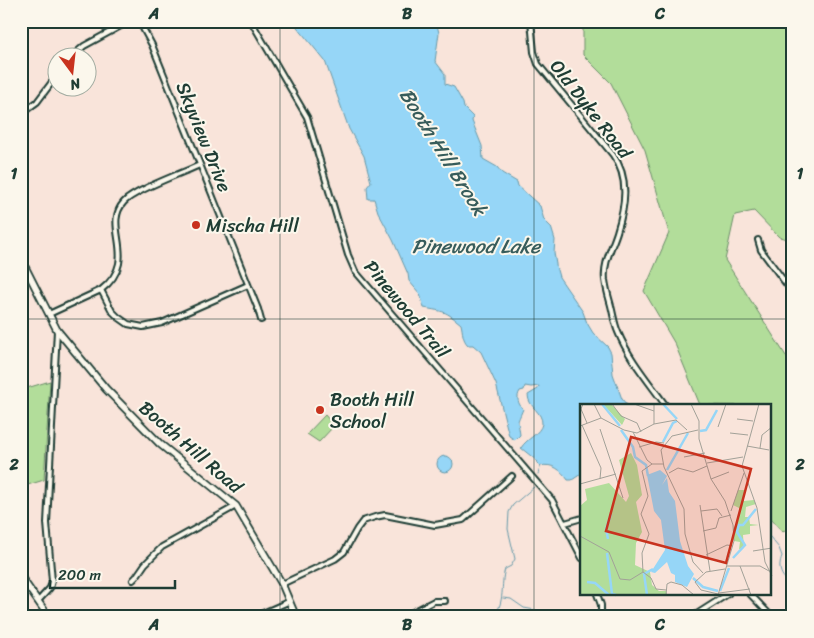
<svg xmlns="http://www.w3.org/2000/svg" width="814" height="638" font-family="Sriracha,sans-serif">
	<rect width="100%" height="100%" fill="#f9e4da"/>
	<filter id="ink" filterUnits="userSpaceOnUse"><feTurbulence type="fractalNoise" baseFrequency=".02" numOctaves="2"/><feDisplacementMap in="SourceGraphic" scale="10" xChannelSelector="R" yChannelSelector="G"/><feConvolveMatrix kernelMatrix="1 2 1 2 8 2 1 2 1" color-interpolation-filters="sRGB"/></filter>
	<g filter="url(#ink)">
		<path fill="#b2dd9a" stroke="#688d67" d="M583,21H793V240L779,237L754,211L735,215L725,260L793,367V524L783,532L770,518V406L700,405L675,344L644,291L669,233L645,150L611,83L583,55Z
			M21,381L27,388L50,381L44,480L21,487Z
			M325,415L330,421L333,427L319,442L307,434Z"/>
		<path fill="#96d6f7" stroke="#6699a9" d="M290,21H436L439,33L435,61L445,74V84L454,87L463,103L464,108L473,117L472,121L482,146L483,159L497,167L502,173L517,182L518,186L540,206L544,220L551,227L555,240L554,253L557,270L559,277L583,312L587,323L593,333L608,347L611,353L613,374L622,399L627,405L582,406L581,474L572,480H568C561,470 553,463 540,466L537,463L536,460L521,448C526,439 540,434 542,424C543,412 528,407 528,395L538,389L539,386L531,387L525,386L524,390L520,391C516,397 518,404 523,409C516,426 518,417 520,435L515,440L509,436L496,384L481,352L473,345H468C462,339 463,332 461,324C444,310 445,312 424,308L420,294L409,281L408,274L393,240L378,212L374,199H368L367,187L371,182L364,156L349,129L325,61L293,22Z
			M437 464a8 8 0 1 1 16 0a8 8 0 1 1-16 0Z"/>
		<g fill="none" stroke-linecap="round" stroke-linejoin="round">
			<path stroke="#6699a9" stroke-width="1" d="M538,474L541,465
				M770,537L779,548L782,556C777,569 781,578 793,585
				M503,598L511,599L524,608L551,613L554,617
				M493,617C506,603 500,585 505,569L511,566L515,559L508,529L509,512L513,505L534,487"/>
			<g stroke="#1f3d34" stroke-width="8">
				<path id="street" d="M139,21L152,45L258,309L261,320
					M251,21L307,117L348,255L355,271L552,500L582,558
					M531,21L534,52L538,64L613,155C630,178 625,207 617,232C612,248 603,263 605,280C606,287 608,295 610,302C613,312 614,323 618,332C629,359 649,382 666,406
					M70,58L84,46L130,21
					M21,114L37,102L58,74
					M758,240L761,250L793,293
					M101,290L112,311L118,317L128,324L143,327L162,323L248,285
					M49,314L101,290C141,259 101,227 124,202C135,190 182,173 200,165
					M565,523L582,518
					M133,580L136,577L145,564L162,547L236,506
					M282,584L335,559L344,552L357,529L363,521L375,517L385,515L435,525L463,520L512,476
					M597,594L601,605V617
					M750,594L772,617
					M39,600L50,588L52,581L47,523L57,330
					M254,617L288,602
					M403,617L434,601H445
					M692,617L728,594"/>
			</g>
			<g stroke="#1f3d34" stroke-width="9">
				<path id="secondary" d="M21,259L57,330L106,389L160,444L236,506L282,584L296,617
					M21,577L49,617"/>
			</g>
			<use href="#street" stroke="#fbf7ec" stroke-width="4"/>
			<use href="#secondary" stroke="#fbf7ec" stroke-width="5.5"/>
		</g>
	</g>
	<path fill="none" stroke="#1f3d34" stroke-width="1" stroke-opacity="0.55" d="M280,21V617M534,21V617M21,319H793"/>
	<g fill="#c8321e" stroke="#fbf7ec" stroke-width="2">
		<circle cx="196" cy="225" r="5"/>
		<circle cx="320" cy="410" r="5"/>
	</g>
	<g text-anchor="middle" dominant-baseline="central" stroke-width="4" stroke-linejoin="round" paint-order="stroke">
		<g font-size="19" fill="#1f3d34" stroke="#fbf7ec">
			<text transform="translate(591 109) rotate(52)">Old Dyke Road</text>
			<text transform="translate(204 137) rotate(68)">Skyview Drive</text>
			<text transform="translate(407 309) rotate(50)">Pinewood Trail</text>
			<text transform="translate(191 447) rotate(41)">Booth Hill Road</text>
		</g>
		<g font-size="19" fill="#1f3d34" stroke="#fbf7ec" text-anchor="start">
			<text x="206" y="225">Mischa Hill</text>
			<text x="330" y="399">Booth Hill<tspan x="330" dy="22">School</tspan></text>
		</g>
		<g font-size="20" font-style="italic" fill="#375c5b" stroke="#fbf7ec">
			<text transform="translate(443 152) rotate(58)">Booth Hill Brook</text>
			<text x="476" y="246">Pinewood Lake</text>
		</g>
	</g>
	<g transform="translate(580 404)">
		<rect width="191" height="191" fill="#f9e4da"/>
		<path d="M23,0H31L45,15L42,21ZM51,49L57,61L62,91L56,98L62,128L56,139L55,161L70,168L72,181L79,187H86L87,191H0V102L7,96L5,85L29,79L46,98L49,92L39,56ZM158,86H164V97L174,96L176,100L166,103L165,113H169L170,120L179,121L170,122V130L163,131L164,144L159,145L160,138L154,137L153,125L159,115V104L153,101Z" fill="#b2dd9a"/>
		<path d="M80,66L87,72L82,81L87,74L89,88L95,97L100,137L108,162L114,170L107,183L95,178V171L91,169L87,158L75,169L71,168L85,146L81,116L74,107L67,71Z" fill="#96d6f7"/>
		<path fill="none" stroke="#96d6f7" stroke-width="2.5" d="M22,0L40,22M83,0L97,15M41,26L53,43L55,53L66,61L68,72M120,27L126,26L137,6M83,38L93,19L97,17M87,66L108,29M28,135L26,125L31,110M27,149L32,190L36,191M153,154L165,141L157,128L159,121H163L176,105M113,174L123,183L138,187M7,178L15,179L29,191M140,187L149,164M67,191L64,170L73,165"/>
		<path fill="none" stroke="#a2a198" stroke-width="1" d="M3,0L1,5L7,19M14,0L21,14M32,0L41,12L57,19L61,28M54,0L74,7M74,0V20M111,0L119,17V35L131,75L145,97L153,121L154,137L138,191M179,0L162,62L177,104L185,158L192,172M157,15L173,17M2,21L21,64L20,75M0,22L21,14L44,26L57,29L74,20L96,16L107,26M138,23L146,0M20,25L43,94M118,26L92,32L81,46L84,63L104,105L105,130L113,158L123,169M53,28L67,56L72,60H83M150,29L168,31M167,42L189,46M59,43L76,38L84,39M180,44L182,31L192,23M104,53L125,49M127,59L163,53M72,60L62,67L68,92L61,110L69,130L62,149L63,168L71,174L76,185L86,186M89,69L98,64L113,68L127,62M131,75L149,68M0,80L36,70M120,101L130,167M121,107L137,105L142,112M151,107L164,69M123,127L136,124L139,114L151,111M0,132L29,148L40,175L50,176L63,168M173,147L192,144M126,151L147,141L153,142M147,162H180L189,167M160,162L171,191M139,189L170,185M138,190L121,186L115,178L126,168L145,165M86,191L87,180L91,178L102,181L114,191"/>
		<path fill="#c8321e" fill-opacity="0.15" stroke="#c8321e" stroke-width="2.5" d="M51,33L171,65L146,159L26,127Z"/>
		<rect width="191" height="191" fill="none" stroke="#1f3d34" stroke-width="2.5"/>
	</g>
	<rect width="814" height="638" fill="none" stroke="#fbf7ec" stroke-width="55"/>
	<g transform="translate(72 72) rotate(165)"><circle r="24" fill="#fbf7ec" stroke="#a3ada2"/>
	<path d="M0-4L9 19L0 12L-9 19Z" fill="#c8321e"/>
	<text y="-8" font-size="14" font-weight="bold" text-anchor="middle" fill="#1f3d34">N</text>
	</g>
	<path d="M50 580v8h125v-8" fill="none" stroke="#1f3d34" stroke-width="2.5"/>
	<text x="58" y="580" font-size="15" fill="#1f3d34" stroke="#fbf7ec" stroke-width="4" paint-order="stroke">200 m</text>
	<rect x="28" y="28" width="758" height="582" fill="none" stroke="#1f3d34" stroke-width="2"/>
	<g font-size="16" text-anchor="middle" font-weight="bold" fill="#1f3d34">
		<text x="154" y="19">A</text>
		<text x="407" y="19">B</text>
		<text x="660" y="19">C</text>
		<text x="14" y="179">1</text>
		<text x="800" y="179">1</text>
		<text x="14" y="470">2</text>
		<text x="800" y="470">2</text>
		<text x="154" y="630">A</text>
		<text x="407" y="630">B</text>
		<text x="660" y="630">C</text>
	</g>
</svg>
